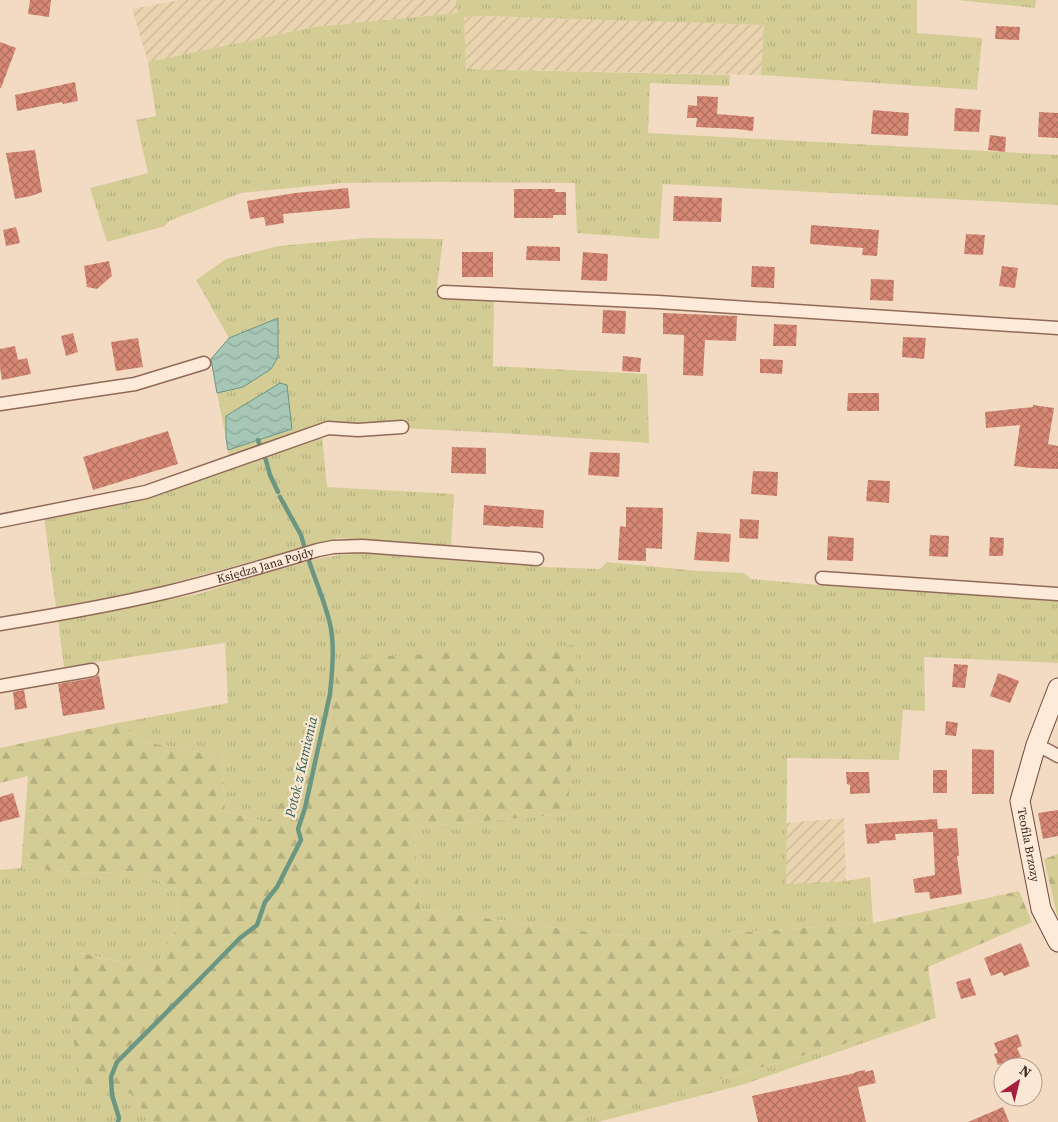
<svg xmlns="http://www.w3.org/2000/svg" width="1058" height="1122" font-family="'Source Serif 4',serif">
	<defs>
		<pattern id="farmland-furrows" width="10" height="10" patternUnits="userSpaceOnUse" patternTransform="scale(1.25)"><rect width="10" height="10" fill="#ead4af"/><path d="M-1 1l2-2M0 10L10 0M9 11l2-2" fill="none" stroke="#cab696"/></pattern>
		<pattern id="grass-tufts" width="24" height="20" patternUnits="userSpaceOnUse" patternTransform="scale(1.25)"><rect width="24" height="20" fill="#d3cd95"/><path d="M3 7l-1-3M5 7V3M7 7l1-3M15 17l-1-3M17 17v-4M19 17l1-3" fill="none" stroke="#b6b080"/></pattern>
		<pattern id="forest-firs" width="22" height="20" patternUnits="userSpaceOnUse" patternTransform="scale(1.25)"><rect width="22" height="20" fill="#d3cd95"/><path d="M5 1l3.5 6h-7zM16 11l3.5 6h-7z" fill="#b6b080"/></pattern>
		<pattern id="water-waves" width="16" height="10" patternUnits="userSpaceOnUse" patternTransform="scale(1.25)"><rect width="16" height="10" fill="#a6c6b6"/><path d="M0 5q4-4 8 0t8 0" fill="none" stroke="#90aa9c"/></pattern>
		<pattern id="building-cross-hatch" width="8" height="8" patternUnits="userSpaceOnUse" patternTransform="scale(1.25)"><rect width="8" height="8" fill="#d68875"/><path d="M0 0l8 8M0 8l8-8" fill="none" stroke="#af6f5f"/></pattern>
	</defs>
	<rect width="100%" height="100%" fill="#f3dbc3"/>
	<path fill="url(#farmland-furrows)" d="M179,0H456L457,13L314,27L148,62L132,9Z
		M486,16L765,25L761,75L466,69L464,17Z
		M844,818L846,881L786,884V823Z"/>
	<path fill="url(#grass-tufts)" d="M456,0H917V33L982,38L977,90L761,75L764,25L486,16L464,17L466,69L730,75L729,86L650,83L648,133L1058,155V205L663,184L659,239L577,233L575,183L437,182L340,183L241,193L169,221L165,226L107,242L90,188L148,173L136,120L156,116L148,62L314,27L457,13Z
		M956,0H1036L1035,8Z
		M366,238L443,239L436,295L494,300L493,366L647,374L649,443L500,433L321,424L327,487L454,494L451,547L338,538L143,591L56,607L43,509L140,487L229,458L228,450L292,429L226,416V438L217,393L243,387L277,319L229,338L196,280L226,259L279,246Z
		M361,553L544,567L600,569L607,562L699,571L744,573L751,579L842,587L1058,601V663L924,657L925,711L903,710L899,760L787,758L786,884L846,881L870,877L873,923L648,939L556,928L420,909L414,827L568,814L333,706L323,747L267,823L225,811L222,756L144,742L117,723L228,703L225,643L64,667L58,620L198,594L259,575L325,557Z
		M21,868L95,873L140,871L177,890L178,925L154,970L79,952V1082L131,1094L153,1122H0V870Z
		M936,1018L742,1085L598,1122H568Z"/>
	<path fill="url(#forest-firs)" d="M577,645L568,814L414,827L420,909L556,928L648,939L873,923L1019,891L1032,922L928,967L936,1018L568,1122H153L131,1094L78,1082L69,991L78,952L154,970L178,925L177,890L140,871L95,873L21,868L28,776L0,783V748L117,723L144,742L222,756L225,811L266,823L323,747L333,706L338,659Z
		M1058,854V915H1057L1044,859Z"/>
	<path fill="url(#water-waves)" stroke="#6b9682" d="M278,318V357L271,369L243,387L217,393L211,359L229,338Z
		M280,383L287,385L292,429L228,450L226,438V416Z"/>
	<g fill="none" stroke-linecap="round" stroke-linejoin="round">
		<path stroke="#6b9682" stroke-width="4.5" d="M258,440L260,447
			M265,457L270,475L278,492
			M280,497L301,535L305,549
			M118,1122L119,1118L112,1095L111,1077L117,1062L199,980L240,938L257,925L265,902L277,887L301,840L298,829L305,808L330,694C332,674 335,644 330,624C325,602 315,580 308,558"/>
	</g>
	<path fill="url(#building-cross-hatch)" d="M30,0H51L49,17L28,14Z
		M996,26L1020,27L1019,40L995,39Z
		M0,42L16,48L1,88H0Z
		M75,82L78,101L63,104L62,102L17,111L15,95Z
		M697,96L718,97L717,114L754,117L753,131L737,129L696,127L697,118H687L688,105L697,106Z
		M955,108L981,110L979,132L954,131Z
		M873,110L909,113L908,136L871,134Z
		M1039,112L1058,113V138L1038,137Z
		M990,135L1006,137L1005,152L988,150Z
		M35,150L42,192L31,196L15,199L6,153Z
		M348,188L350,208L283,214L284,223L266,226L264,217L250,219L247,201L295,193Z
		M514,189H555V192H566V215H553V218H514Z
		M674,196L722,198L721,222L673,221Z
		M811,225L879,230L877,256L862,255L863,248L810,244Z
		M16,227L20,243L6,246L3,230Z
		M966,234L985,235L983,255L964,254Z
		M527,246L560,247V261L526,260Z
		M462,252H493V277H462Z
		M583,252L608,254L607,281L581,280Z
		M109,261L112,276L97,289L87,287L84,266Z
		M752,266L775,267L774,288L751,287Z
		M1002,266L1018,268L1015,288L999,286Z
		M871,279L894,280L893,301L870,300Z
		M603,310L626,311L625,334L602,333Z
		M663,313L737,316L736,341L705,340L703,376L683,375L684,335L663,334Z
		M774,324L797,325L796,346H773Z
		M73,333L78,352L66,356L61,336Z
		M903,337L926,338L924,359L902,357Z
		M138,338L143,367L116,371L111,342Z
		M15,346L18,360L27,358L31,374L2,380L0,367V349Z
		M623,356L641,358L640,372L622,371Z
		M760,359L783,360L782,374L760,373Z
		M848,393H879V411H847Z
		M1033,405L1054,408L1048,444L1058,446V469L1031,468L1014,466L1020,425L986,428L985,412L1033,407Z
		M168,431L178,464L93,490L83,457Z
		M452,447L486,448V474L451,473Z
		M590,452L620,453L619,477L588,475Z
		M753,471L778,472L777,496L751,494Z
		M868,480L890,481L889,503L866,501Z
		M484,505L544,510L543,528L510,526V527L483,525Z
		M626,507L663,508L662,549L646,548V561L618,560L620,526L626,527Z
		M740,519L759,520L758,539L739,538Z
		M697,532L731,534L729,562L694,560Z
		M930,535L949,536L948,557L929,556Z
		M828,536L854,538L853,561L827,560Z
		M990,537L1004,538L1003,556H989Z
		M954,664L968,665L965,688L952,687Z
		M998,673L1019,681L1010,703L990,696Z
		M99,675L105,709L63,716L58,684L93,678Z
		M24,690L27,708L15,710L13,692Z
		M946,721L958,723L956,736L945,735Z
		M972,749L994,750V794H972Z
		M933,770H947V793H933Z
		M846,772H869L870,793L850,794V785L847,784Z
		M13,793L20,817L0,822V797Z
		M1058,810V836L1043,839L1038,813Z
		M937,819L938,829L957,828L959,856H957L962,894L930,899L929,892L915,893L913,879L935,875L933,832L895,834L896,840L879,841L880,843L867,844L865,824Z
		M1021,943L1030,966L1004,976L1002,972L991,976L984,958Z
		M970,978L976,995L961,999L956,982Z
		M1018,1034L1022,1046L1017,1048L1021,1057L998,1065L994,1054L998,1053L994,1043Z
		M865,1070V1072L873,1070L876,1083L858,1087L866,1122H758L752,1096L855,1073V1072Z
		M1003,1107L1009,1122H968Z"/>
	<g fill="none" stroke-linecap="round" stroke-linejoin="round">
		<g stroke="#916957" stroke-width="15">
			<g id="street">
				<path d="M444,292L658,302L1058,328"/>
				<path d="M0,404L135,384L204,363"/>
				<path d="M0,521L146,492L328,428L358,430L402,427"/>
				<path d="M822,578L1058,594"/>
				<path id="s1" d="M0,624C56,615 113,605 168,592C218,580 268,565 318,550L333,547L362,546L537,559"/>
				<path d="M0,686L92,670"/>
				<path d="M1036,745L1049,751L1058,756"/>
			</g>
		</g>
		<g stroke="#724a3a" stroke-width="21">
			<g id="secondary">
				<path id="s2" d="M1058,688L1036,745L1020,801L1041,909L1058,942"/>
			</g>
		</g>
		<use href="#street" stroke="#fdead8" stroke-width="12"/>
		<use href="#secondary" stroke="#fdead8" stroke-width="19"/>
	</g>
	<g text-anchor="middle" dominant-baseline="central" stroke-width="4.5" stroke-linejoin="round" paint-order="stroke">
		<g font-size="12" fill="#3f261d" stroke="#fae7d4">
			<text stroke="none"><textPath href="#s1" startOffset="272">Księdza Jana Pojdy</textPath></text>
			<text stroke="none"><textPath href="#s2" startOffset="164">Teofila Brzozy</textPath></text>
		</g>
		<g font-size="14" font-style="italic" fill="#2a6051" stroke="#fae7d4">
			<text transform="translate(301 767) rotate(-77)">Potok z Kamienia</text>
		</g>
	</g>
	<g transform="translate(1018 1082) rotate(35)"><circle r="24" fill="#fae7d4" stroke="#af9a8b"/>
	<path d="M0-4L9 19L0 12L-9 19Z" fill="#a71f3d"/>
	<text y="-8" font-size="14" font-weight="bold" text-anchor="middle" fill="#3f261d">N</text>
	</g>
</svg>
